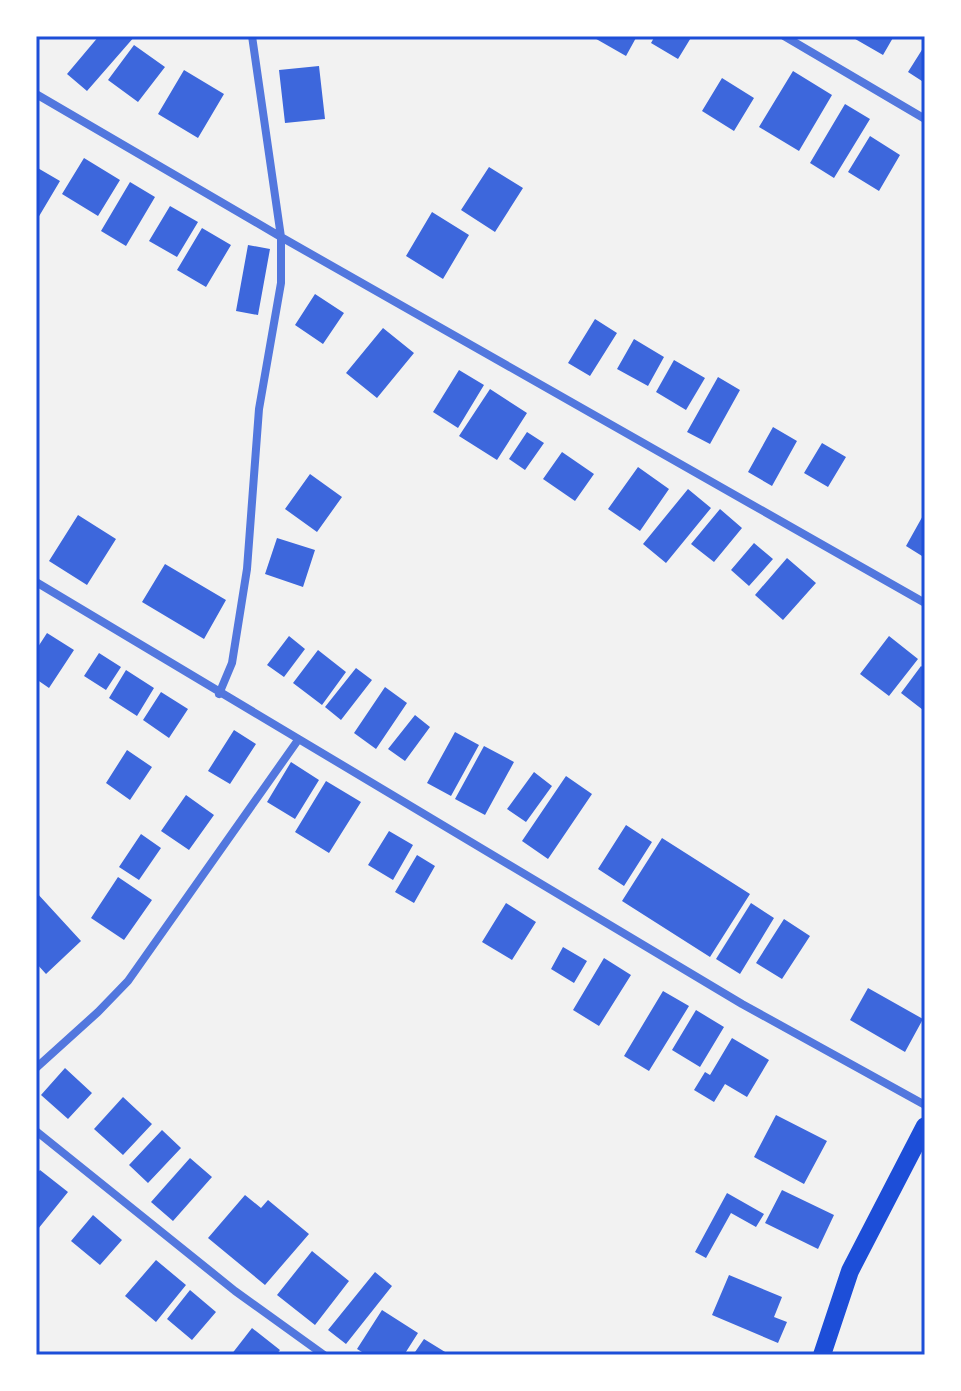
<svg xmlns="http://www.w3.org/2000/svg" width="961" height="1391" font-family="Helvetica,sans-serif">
	<rect width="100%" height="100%" fill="#f2f2f2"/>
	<path fill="#3d67dc" d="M99,36H135L87,91L67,74Z
		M591,36H637L626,56Z
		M655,36H692L678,59L651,43Z
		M850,36H894L883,55Z
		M134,45L165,67L138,102L108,80Z
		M925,45V83L908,72Z
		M319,66L325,119L285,123L279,70Z
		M184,70L224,94L198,138L158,114Z
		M793,71L832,95L799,151L759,127Z
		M722,78L754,98L734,131L702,111Z
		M845,104L870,119L834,178L810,163Z
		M870,136L900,155L879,191L848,172Z
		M84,158L120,180L98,216L62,194Z
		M36,167L60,181L38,218L36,217Z
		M489,167L523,188L495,232L461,210Z
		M130,182L155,197L126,246L101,231Z
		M170,206L198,222L177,257L149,241Z
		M432,212L469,235L443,279L406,256Z
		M202,228L231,245L206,287L177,270Z
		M248,245L270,249L258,315L236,311Z
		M315,294L344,313L323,344L295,325Z
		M595,319L617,333L590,376L568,363Z
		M383,328L414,353L377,398L346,373Z
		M634,339L664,357L648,386L617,369Z
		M674,360L705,378L686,410L656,392Z
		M459,370L484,385L458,428L433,412Z
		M718,377L740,390L710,444L687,432Z
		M490,389L527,413L497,460L459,436Z
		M773,427L797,441L772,486L748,472Z
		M527,432L544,443L525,470L509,459Z
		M822,443L846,457L828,487L804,473Z
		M562,452L594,474L575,501L543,479Z
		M638,467L669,489L640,531L608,509Z
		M310,474L342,497L317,532L285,509Z
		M688,489L711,508L666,563L643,544Z
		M720,509L742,528L714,562L691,544Z
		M925,512V551L922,556L906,546Z
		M78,515L116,539L87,585L49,561Z
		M277,538L315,550L303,587L265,574Z
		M754,543L773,559L749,586L731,570Z
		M787,558L816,583L783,620L755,595Z
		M165,564L226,600L204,639L142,602Z
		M47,633L74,650L49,688L36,679V650Z
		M289,636L305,649L284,677L267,665Z
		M889,636L918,659L889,696L860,674Z
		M318,650L346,672L322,705L293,683Z
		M99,653L121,667L106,690L84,676Z
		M921,666L925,669V707L923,710L901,693Z
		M356,668L372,680L341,720L325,707Z
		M126,670L154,688L137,716L109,698Z
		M385,687L407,703L376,749L354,733Z
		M161,692L188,709L169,738L143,720Z
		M415,715L430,727L405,761L388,749Z
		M234,730L256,744L230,784L208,771Z
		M455,732L479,745L451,796L427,783Z
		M484,746L514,762L485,815L455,799Z
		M127,750L152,767L130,800L106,783Z
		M291,762L319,780L295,819L267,802Z
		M534,772L552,786L526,822L507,809Z
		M566,776L592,794L548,859L522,841Z
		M326,781L361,802L329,853L295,832Z
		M186,795L214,815L189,850L161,831Z
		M626,825L652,842L624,886L598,869Z
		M389,831L413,845L393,880L368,865Z
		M141,834L161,848L139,880L119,867Z
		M662,838L750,894L710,957L622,901Z
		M417,855L435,866L414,903L395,892Z
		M118,877L152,900L124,940L91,918Z
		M36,892L81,941L46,974L36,963Z
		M506,903L536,922L512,960L482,942Z
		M751,903L774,918L740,974L716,959Z
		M784,919L810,936L782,979L756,963Z
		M563,947L587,961L574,983L551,969Z
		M604,958L631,975L599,1026L573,1010Z
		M868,988L923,1019L905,1052L850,1020Z
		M663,991L689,1006L649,1071L624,1056Z
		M696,1010L724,1027L700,1067L672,1050Z
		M732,1038L769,1060L747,1097L725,1084L714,1102L694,1090L705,1072L710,1075Z
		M65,1068L92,1093L68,1119L41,1095Z
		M123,1097L152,1124L123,1155L94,1129Z
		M776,1115L827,1141L804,1184L754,1157Z
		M162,1130L181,1148L148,1183L129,1165Z
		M190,1158L212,1177L173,1221L151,1202Z
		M40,1170L68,1192L38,1229L36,1175Z
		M782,1190L834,1215L818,1249L765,1223Z
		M727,1193L764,1214L756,1227L731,1213L706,1258L695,1252Z
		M245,1195L261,1208L268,1200L309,1234L265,1285L208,1238Z
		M93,1215L122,1240L100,1265L71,1241Z
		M312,1251L349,1281L315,1325L277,1295Z
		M156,1260L186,1285L156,1322L125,1296Z
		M375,1272L392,1286L346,1344L328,1330Z
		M729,1275L782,1297L774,1317L787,1322L778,1343L712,1315Z
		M190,1290L216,1312L192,1340L167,1319Z
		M382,1310L418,1333L404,1355H367L357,1349Z
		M252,1328L280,1350L276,1355H231Z
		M424,1339L450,1355H413Z"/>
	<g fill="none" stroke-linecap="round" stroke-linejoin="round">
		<path stroke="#5277de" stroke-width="8" d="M784,36L925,119
			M36,94L281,237L925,603
			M36,582L742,1004L925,1105
			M219,694L232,663L247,569L259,409L281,283V237L252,36
			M36,1068L98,1012L128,981L298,740
			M36,1131L235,1291L324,1355"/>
		<path stroke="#1d4ed8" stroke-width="18" d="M822,1355L850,1271L925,1126"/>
	</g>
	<rect width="961" height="1391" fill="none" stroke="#ffffff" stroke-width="76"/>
	<rect x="38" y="38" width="885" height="1315" fill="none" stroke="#1d4ed8" stroke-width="3"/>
</svg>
